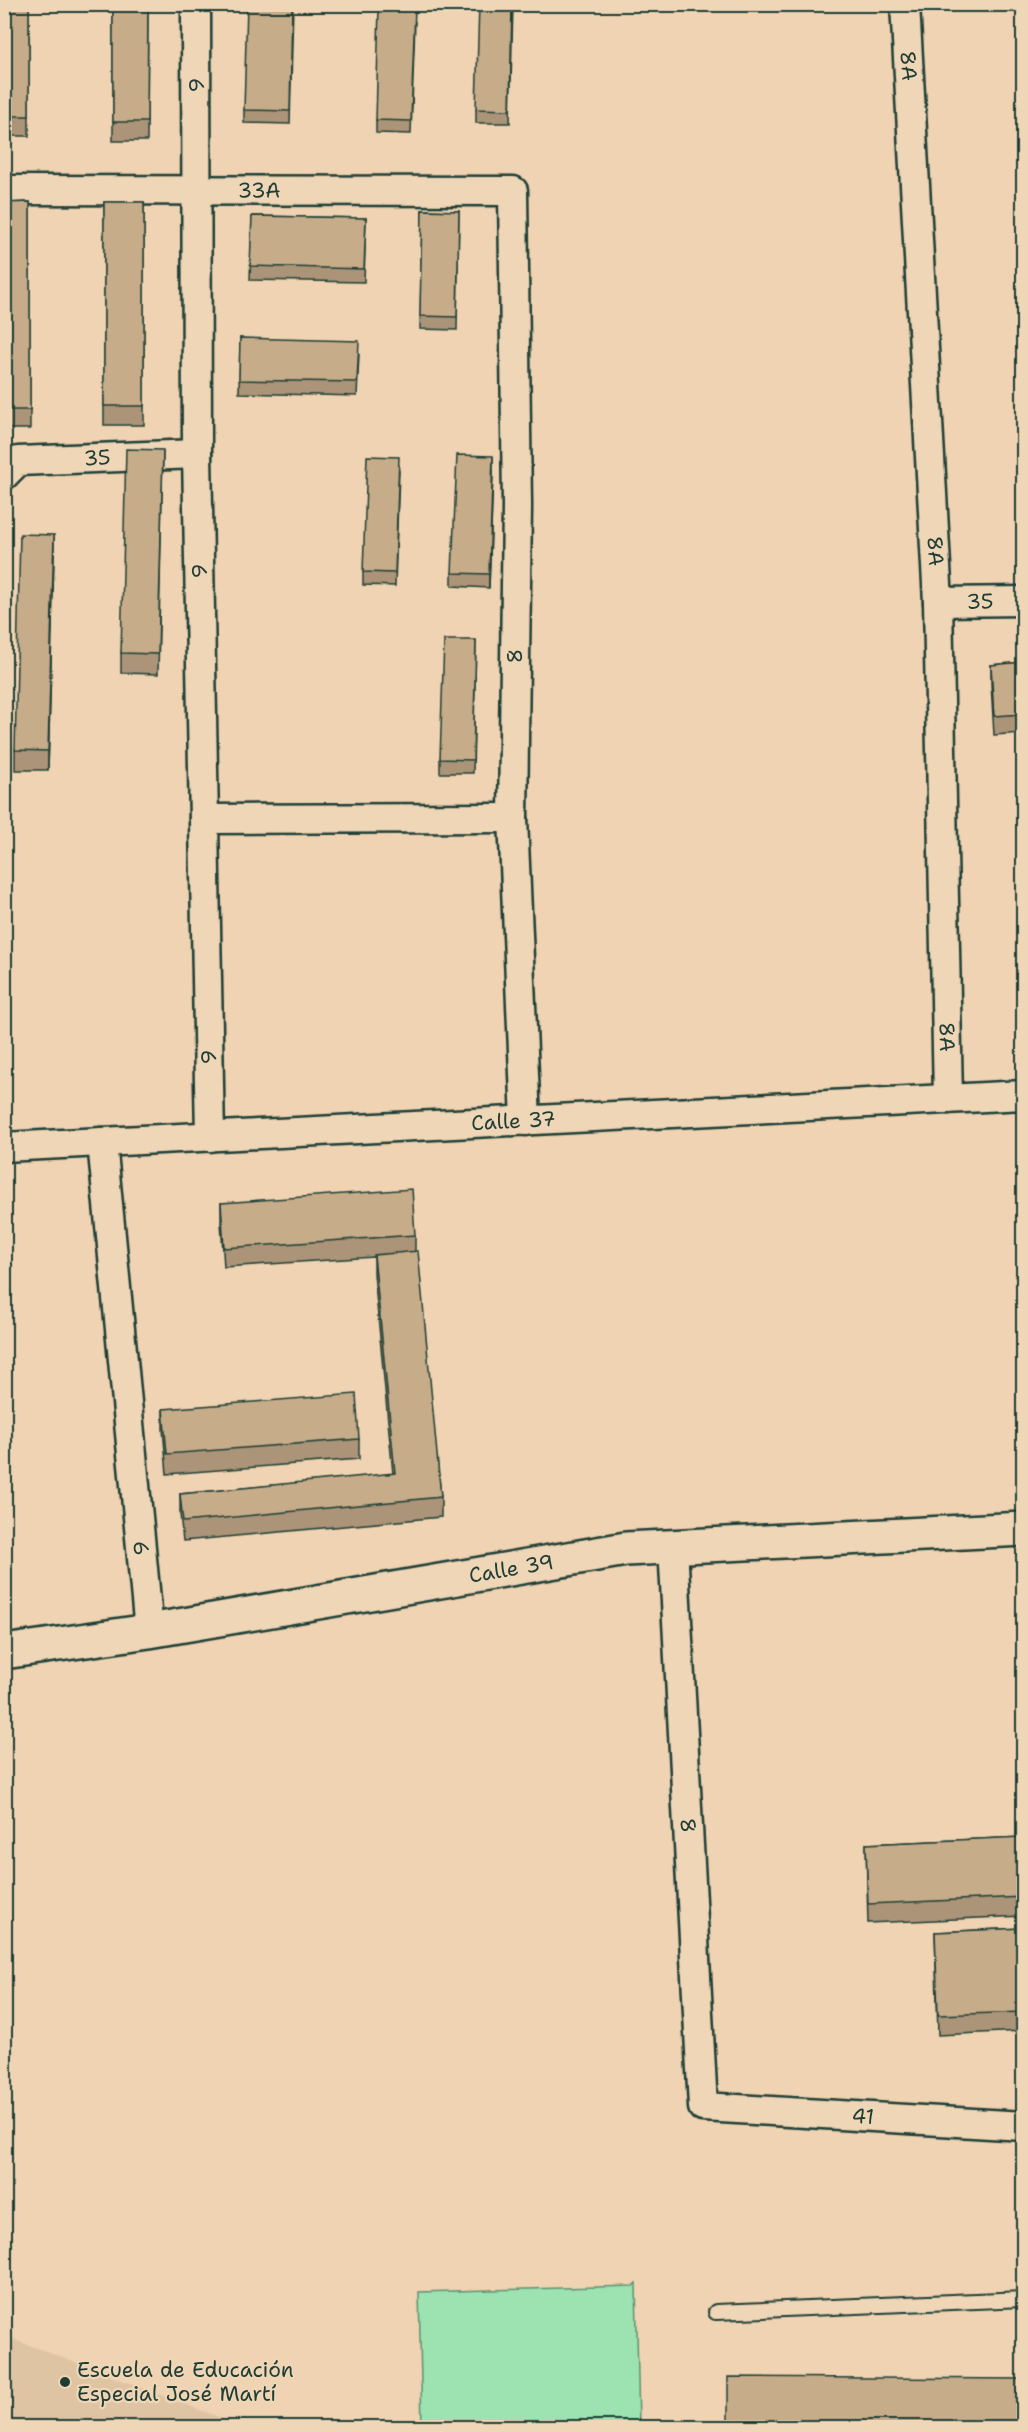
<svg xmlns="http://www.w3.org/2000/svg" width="1028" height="2432" font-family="'Shantell Sans',sans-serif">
	<rect width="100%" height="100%" fill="#efd3b2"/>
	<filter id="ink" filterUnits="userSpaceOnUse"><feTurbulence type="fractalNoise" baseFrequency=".0167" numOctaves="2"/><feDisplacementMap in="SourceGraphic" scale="12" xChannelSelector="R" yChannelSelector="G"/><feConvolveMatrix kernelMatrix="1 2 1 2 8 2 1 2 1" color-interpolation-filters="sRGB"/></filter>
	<g filter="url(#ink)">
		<path fill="#dfc4a4" d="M4,2336H5L245,2427H5Z"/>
		<path fill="#9ce3b1" stroke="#5e9072" stroke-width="1.5" d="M636,2283L639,2427H422L419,2292L633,2286Z"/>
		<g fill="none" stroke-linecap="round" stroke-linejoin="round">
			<g stroke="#1f3d34" stroke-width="18">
				<path id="lane" d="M716,2312L1024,2299"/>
			</g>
			<g stroke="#1f3d34" stroke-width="33">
				<g id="street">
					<path id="s1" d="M196,4L197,454L210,1137"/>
					<path id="s2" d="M905,4L938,602L948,1099"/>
					<path id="s3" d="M4,190L513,191L517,506L513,818L526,1121"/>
					<path id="s4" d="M4,475L18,461L197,454"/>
					<path id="s5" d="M938,602L1024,601"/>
					<path d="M204,819L513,818"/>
					<path id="s6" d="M102,1142L149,1631"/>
					<path id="s7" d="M4,1147L1024,1095"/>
					<path id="s8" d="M673,1546L703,2107L1024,2126"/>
				</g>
			</g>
			<g stroke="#1f3d34" stroke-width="38">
				<g id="secondary">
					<path id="s9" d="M4,1652L149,1631L626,1549L1024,1529"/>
				</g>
			</g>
			<use href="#lane" stroke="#efd6b7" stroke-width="14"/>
			<use href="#street" stroke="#efd6b7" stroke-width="28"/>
			<use href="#secondary" stroke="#efd6b7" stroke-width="33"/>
		</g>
		<path fill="#ab9477" stroke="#1f3d34" stroke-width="1.5" d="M4,4H29V136H4Z
			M113,4H148L147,141H113Z
			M293,4L290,124L244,123V110Z
			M513,4L510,123H476V109Z
			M415,21L411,134L376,133V120Z
			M30,202V429H4V203Z
			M104,202H144V425H104Z
			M422,210L459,211L457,330L420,329Z
			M252,216L366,218L364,282L250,280Z
			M240,338L359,354L357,396L239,393Z
			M163,450L158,674L121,673V653Z
			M399,470L395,586L363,585V572Z
			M493,470L489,588L452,586V573Z
			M54,555L48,770H15V750Z
			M476,640L473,773H440V759Z
			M1023,662V733L994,735L991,684V665Z
			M221,1203L415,1235V1251L441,1497V1517L183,1541L180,1514V1494L393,1474L374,1274V1257L224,1267L221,1222Z
			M163,1409L359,1439V1459L167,1474L163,1429Z
			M1023,1837V1916L868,1923L866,1844Z
			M1023,1928V2031L938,2035L935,1932Z"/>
		<path fill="#8b7861" stroke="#1f3d34" stroke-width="1.5" d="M493,456V470L489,588V574Z
			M54,535V555L48,770V751Z"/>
		<path fill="#c7ac8a" stroke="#1f3d34" stroke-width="1.5" d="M4,4H29V116H4Z
			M113,4H148L147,122H113Z
			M247,4H292L290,111L244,110Z
			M479,4H512L510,110L476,109Z
			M379,7H415L411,121L376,120Z
			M30,202V410H4V203Z
			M104,202H144V406H104Z
			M422,210L459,211L457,317L420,316Z
			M252,216L366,218L364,269L250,266Z
			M240,338L359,341L357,382L239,380Z
			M126,449L163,450L158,654L121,653Z
			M457,455L493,456L489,574L452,573Z
			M367,456L399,457L395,573L363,572Z
			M20,534L54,535L48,751L15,750Z
			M444,640H476L473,760L440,759Z
			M1023,662V714L994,716L991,665Z
			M412,1189L415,1235L224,1248L221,1203Z
			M418,1251L441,1497L183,1522L180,1494L395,1473L374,1255Z
			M356,1394L359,1439L167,1454L163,1409Z
			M1023,1837V1897L868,1904L866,1844Z
			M1023,1928V2012L938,2015L935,1932Z
			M728,2377L1023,2379V2427H728Z"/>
	</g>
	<circle fill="#1f3d34" stroke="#efd6b7" stroke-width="2" cx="65" cy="2382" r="6"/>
	<g text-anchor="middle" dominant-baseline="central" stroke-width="4.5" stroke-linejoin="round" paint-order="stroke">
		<g font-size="21" fill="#1f3d34" stroke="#efd6b7">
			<text stroke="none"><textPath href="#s2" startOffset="62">8A</textPath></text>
			<text stroke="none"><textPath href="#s1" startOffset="81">6</textPath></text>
			<text stroke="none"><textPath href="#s3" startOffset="255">33A</textPath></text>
			<text stroke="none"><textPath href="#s4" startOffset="99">35</textPath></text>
			<text stroke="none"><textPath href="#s2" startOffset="548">8A</textPath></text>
			<text stroke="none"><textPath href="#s1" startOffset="567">6</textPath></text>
			<text stroke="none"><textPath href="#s5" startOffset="42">35</textPath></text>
			<text transform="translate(515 656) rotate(-89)">8</text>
			<text stroke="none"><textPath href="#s2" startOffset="1034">8A</textPath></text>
			<text stroke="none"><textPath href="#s1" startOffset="1053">6</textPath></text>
			<text stroke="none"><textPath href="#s7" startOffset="510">Calle 37</textPath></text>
			<text stroke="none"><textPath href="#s6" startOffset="408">6</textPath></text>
			<text stroke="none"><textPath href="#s9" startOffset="514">Calle 39</textPath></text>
			<text stroke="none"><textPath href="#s8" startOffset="280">8</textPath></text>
			<text stroke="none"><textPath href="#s8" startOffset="722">41</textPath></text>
		</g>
		<g font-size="21" fill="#1f3d34" stroke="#efd6b7" text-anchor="start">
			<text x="77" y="2370">Escuela de Educación<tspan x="77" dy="24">Especial José Martí</tspan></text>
		</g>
	</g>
	<rect width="1028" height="2432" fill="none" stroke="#efd6b7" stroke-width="24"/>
	<rect x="12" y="12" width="1004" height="2408" fill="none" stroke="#1f3d34" stroke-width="2" filter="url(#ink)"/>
</svg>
